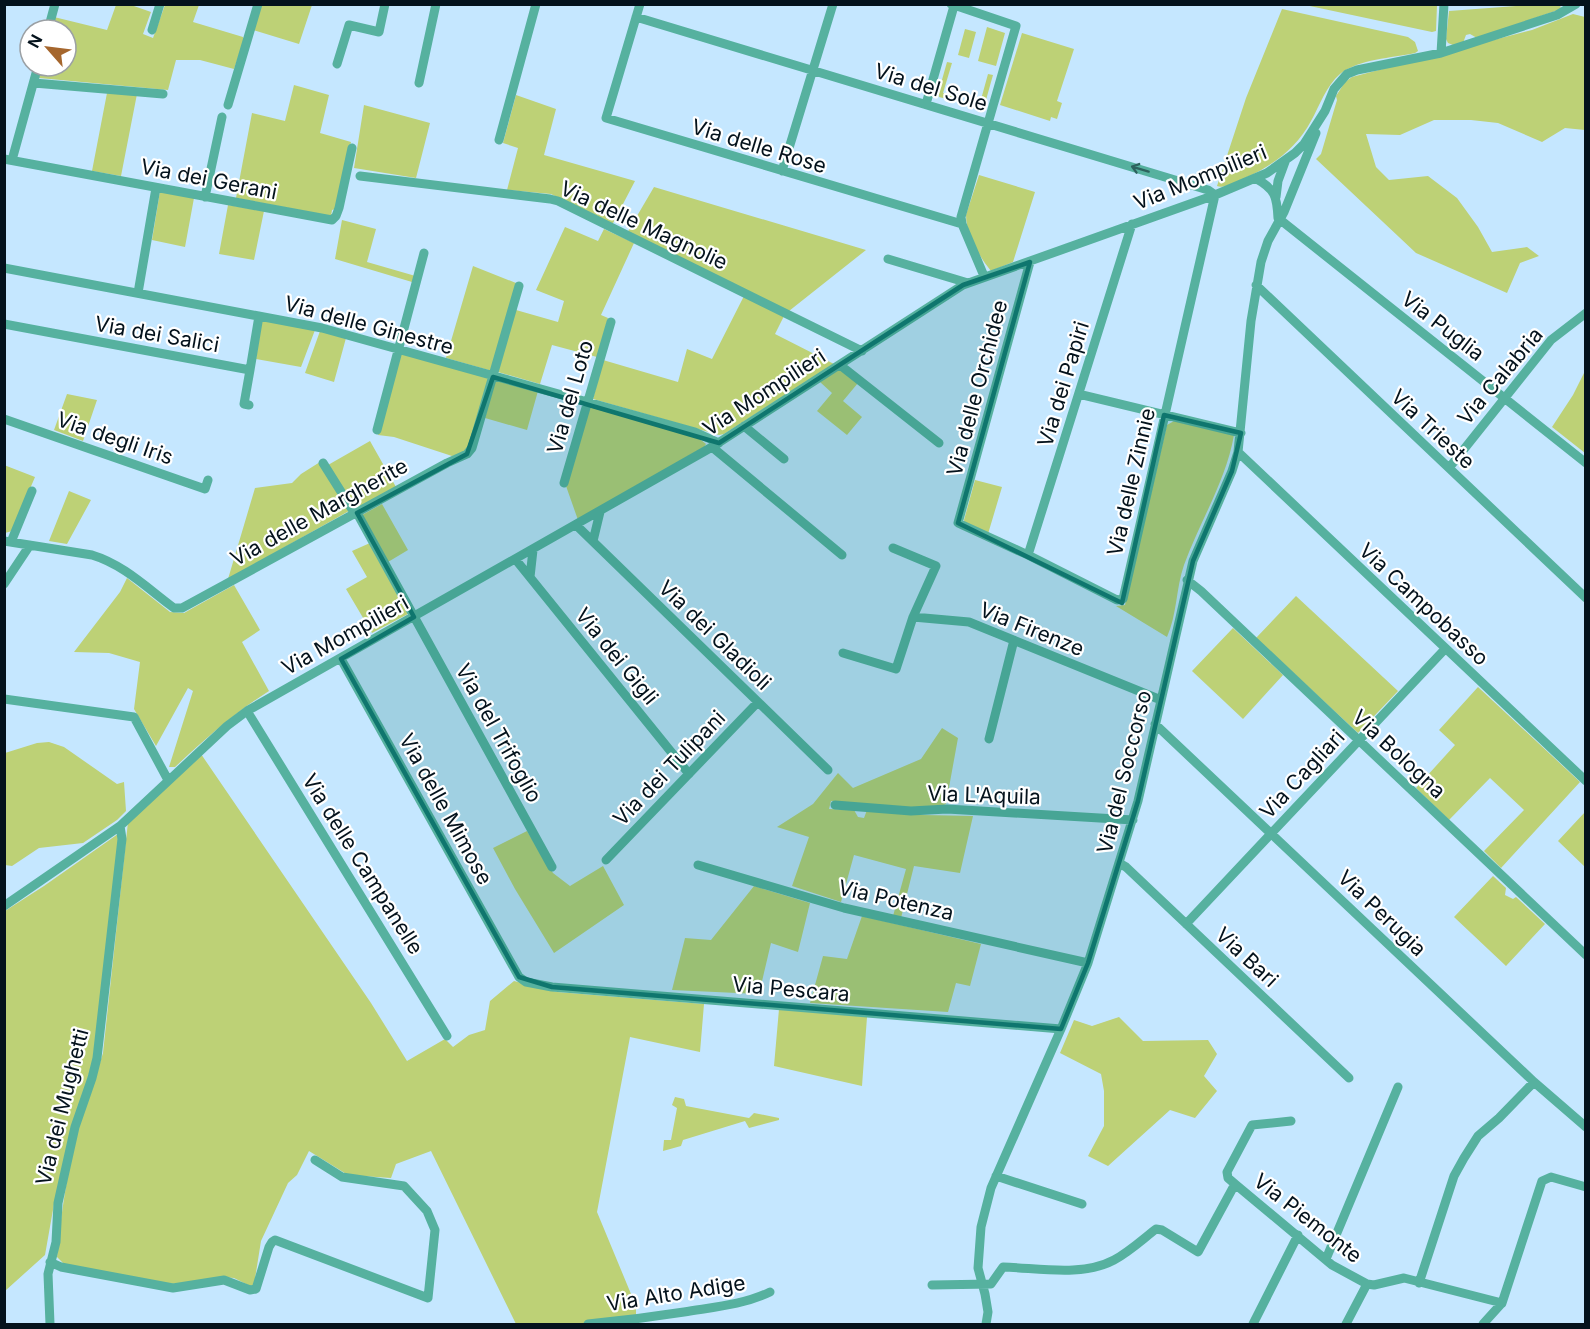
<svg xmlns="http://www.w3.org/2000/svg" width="1590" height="1329" font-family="Inter,sans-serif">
	<rect width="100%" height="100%" fill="#c5e7ff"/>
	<path fill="#bdd176" d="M116,5H131L151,12L143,34L153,38L165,5H199L193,22L243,37L244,40L234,69L200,60H176L168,90L39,78L42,66H66V30H51L54,17L107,30Z
		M261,5H312L299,44L253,30Z
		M1305,5H1437L1436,31L1432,32Z
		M1529,5H1560L1561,9L1477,38L1470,34L1466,35L1463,43L1453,45L1448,43L1446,39L1449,11Z
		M1282,9L1408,37L1415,42L1418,51L1415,53C1392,58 1359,59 1340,74C1326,86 1320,105 1311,121C1297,147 1274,165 1247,177C1238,181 1225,189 1217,186L1246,98Z
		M1573,14L1585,17V130L1565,128L1542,142L1498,123L1471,120H1434L1400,135L1366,134L1376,167L1389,180L1428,176L1457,198L1478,227L1492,252L1527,247L1539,256L1520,263L1507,293L1416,253L1316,159L1321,154L1337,100L1336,96L1345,82L1352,77L1532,30Z
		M987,27L1005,33L996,66L978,61Z
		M965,29L976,32L969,58L958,55Z
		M1022,33L1074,49L1057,101L1062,103L1057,119L1051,117L1050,121L1000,105Z
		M947,62L952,63L943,93L956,97L955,101L939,97L938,94Z
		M988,74L993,75L984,107L981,109L965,104L966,100L980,103Z
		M294,85L329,95L320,133L351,142L338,202L335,209L332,210L331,216L236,198L252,113L285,121Z
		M107,93L137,94L121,176L92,171Z
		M516,95L556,109L544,155L635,181L612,225L551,194L507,190L518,148L503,143Z
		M364,105L430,123L416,178L354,168Z
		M979,175L1035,192L1013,262L991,271C979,256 966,235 966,215Z
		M654,187L866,250L789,311L627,233Z
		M160,191L194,198L185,247L152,240Z
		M228,205L264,211L254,260L219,254Z
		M342,220L376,229L367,262L412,275L415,276L412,282L335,259Z
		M565,227L598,241L604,229L634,243L601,315L608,318L597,357L552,345L540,384L498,372L516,310L558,322L564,301L536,290Z
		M473,266L516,283L492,371L446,358Z
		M744,296L784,316L775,334L834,364L724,434L719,435L593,399L603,360L678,382L687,349L712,359Z
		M262,319L315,330L301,367L256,359Z
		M320,331L346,338L334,382L305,373Z
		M400,352L489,378L469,447L462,454L452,456L394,437L378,435Z
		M840,369L858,383L843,401L862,417L847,435L817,411L832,393L820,382Z
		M1585,371V453L1552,427L1573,395Z
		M495,379L538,391L527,430L485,418Z
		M67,394L97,400L83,441L54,430Z
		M590,406L696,436L706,444L704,447L578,520L566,486Z
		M1174,421L1234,435C1226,481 1200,521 1184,565C1176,588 1177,615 1167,637L1116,606L1125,605L1167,425Z
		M370,441L396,487L356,510L328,465Z
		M320,462L349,511L228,579L255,488L292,483L301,474Z
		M4,465L35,477L12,531L5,533Z
		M975,480L1002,487L988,534L965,524L964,520Z
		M69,491L91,500L67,544L49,541Z
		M382,504L408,550L388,562L362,515Z
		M370,543L408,614L372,633L346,589L367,577L352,551Z
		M127,578L170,612L184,613L234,585L260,630L242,642L269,691C234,713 205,739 175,767H169L193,691L188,688L156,746L134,709L140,662L109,653L74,652L120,592Z
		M1296,596L1398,691L1358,733L1256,638Z
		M1233,628L1283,675L1243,719L1192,671Z
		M1478,687L1580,782L1501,868L1484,851L1524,810L1490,778L1449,820L1416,788L1455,745L1439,730Z
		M942,728L958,738L946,804C928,814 855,803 831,801L829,809L854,810L858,817L864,818L867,810L922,815L973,816L960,873L914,866L901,918L893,916L906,869L854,855L841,902L792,886L809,837L777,827L813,804L838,773L853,788L921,759Z
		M49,742L64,747L117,784L124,782L126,811L117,820L83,843L39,848L12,866L5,865V753L37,743Z
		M201,754L371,1003L407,1061L445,1039L453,1047L469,1035L485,1030L490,1001L514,981L557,992L704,1004L700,1052L630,1037L597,1212L636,1306V1319L573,1324H516L431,1151L396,1164L391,1178L348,1175L309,1151L297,1175L288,1183L261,1241L254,1285L250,1286L234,1278L224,1277L173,1284L65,1265L57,1257C61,1212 68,1168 79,1124C85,1100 96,1077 103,1053L128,822Z
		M1585,812V867L1558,841Z
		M527,831L553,873L570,886L603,866L624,905L554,953L515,889L493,848Z
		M118,834L119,839L93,1059L54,1204L45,1255L5,1291V911L44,886Z
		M1493,876L1506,888L1505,895L1513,899L1516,897L1545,924L1506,966L1454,917Z
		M754,886L810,903L798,952L771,943L759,994L672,990L685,938L711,940Z
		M862,916L981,944L970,986L956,983L948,1012L810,1003L823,956L847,959Z
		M779,1009L867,1017L862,1086L774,1066Z
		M1119,1017L1143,1041L1208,1040L1217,1054L1204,1076L1217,1091L1195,1118L1170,1110L1108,1166L1088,1156L1104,1126V1091L1101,1074L1060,1053L1074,1020L1092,1026Z
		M675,1097L684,1099L686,1106L749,1118L754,1113L779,1118V1120L749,1128L745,1121L683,1140L681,1146L663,1151L664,1140H671L677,1108L672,1105Z"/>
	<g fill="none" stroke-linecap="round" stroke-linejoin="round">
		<path stroke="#56b19f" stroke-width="9" d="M640,4L606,118L962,224L984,276
			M951,4L1016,26L961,217L962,224
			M636,17L1208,190L1215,195L1123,599L1117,600L1028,555L958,523L1030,262
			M48,30L55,4
			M152,30L160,4
			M1441,53L1444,4
			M337,64L349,25L379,32L385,4
			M34,83L163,94
			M419,83L436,4
			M926,104L954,6
			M228,105L258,4
			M499,140L536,4
			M4,159L332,220L336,216L339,208L352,148
			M12,160L38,66
			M782,171L833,4
			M360,176L550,199L558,201L862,351
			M1255,178C1275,189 1277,196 1278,218
			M205,197L222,117
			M1276,197L1278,181L1285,162
			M1278,218L1586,463
			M888,259L968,283
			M4,268L322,328L695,432L719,443
			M1256,285L1586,598
			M138,293L156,188
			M4,324L250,370L259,316
			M840,365L939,443
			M1079,394L1241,433
			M249,405L244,404L250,370
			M4,419L205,489L208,480
			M744,426L784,459
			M377,430L424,253
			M712,447L842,555
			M1238,452L1586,781
			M323,463L355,514
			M1449,468L1551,340L1586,313
			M564,483L611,322
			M357,513L552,867
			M576,525L828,770
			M4,541L92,555C122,564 145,586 170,605L174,608H182L447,463L467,454L472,448L519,286
			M593,541L600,512
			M11,542L32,491
			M893,548L936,566L913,617L969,622L1161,700
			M1028,555L1132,224
			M516,560L689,774
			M530,577L533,550
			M1187,580L1201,591L1586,955
			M4,584L30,545
			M843,653L896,669L913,617
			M341,659L519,977L526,982L552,987L1061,1029
			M4,699L134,717L168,780
			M247,711L447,1036
			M1155,724L1534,1082L1586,1127
			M989,739L1014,640
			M835,805L911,811L947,809L1133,820
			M606,860L758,702
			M1119,863L1126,867L1349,1078
			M698,865L844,908L1088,963
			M4,906L120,826L227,726L247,711L712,447L963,285L1215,195L1267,173L1295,153L1304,144L1325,111L1334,89L1347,74L1357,70L1441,53L1557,15L1576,4
			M1186,924L1445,649
			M996,1176L1082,1204
			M1235,1184L1228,1178L1227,1172L1252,1125L1291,1121
			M1326,1259L1398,1087
			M50,1262L61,1267L173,1288L224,1280L250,1290L256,1289L269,1247L272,1242L275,1240L428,1298L435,1230L427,1211L404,1186L342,1177L315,1160
			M1419,1283L1454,1176L1464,1158L1478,1136L1499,1118L1534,1082
			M932,1285L991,1284L1003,1267C1039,1268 1082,1277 1114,1260C1129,1252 1143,1239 1156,1229L1162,1230L1198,1252L1235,1184L1332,1265L1367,1284L1374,1285L1404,1278L1502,1303L1542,1181L1551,1177L1586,1187
			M50,1324L48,1274L56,1242L58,1203L75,1127L92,1078L97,1058L122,839L120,826
			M588,1324C620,1321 652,1317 684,1312C714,1307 743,1305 770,1292
			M986,1324L988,1312L985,1294L978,1268L981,1227L991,1188L1061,1029L1088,963L1138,801L1193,561L1232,471L1238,452L1251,321L1261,262L1268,241L1284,212L1316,133
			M1253,1324L1298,1235
			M1346,1324L1367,1284
			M1483,1324L1502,1303"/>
	</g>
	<defs><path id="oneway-shaft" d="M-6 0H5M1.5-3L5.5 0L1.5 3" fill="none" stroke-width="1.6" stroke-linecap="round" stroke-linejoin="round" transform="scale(1.5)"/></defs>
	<use stroke="#2d625e" href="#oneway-shaft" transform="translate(1140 169) rotate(-163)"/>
	<path fill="#0f766e" fill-opacity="0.2" stroke="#0f766e" stroke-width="4.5" stroke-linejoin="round" d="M1030,262L958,523L1122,603L1164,415L1241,433L1232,471L1193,561L1138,801L1088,963L1061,1029L552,987L519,977L341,659L414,617L357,513L467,454L493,377L719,443L963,285Z"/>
	<g text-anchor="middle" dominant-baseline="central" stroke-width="4.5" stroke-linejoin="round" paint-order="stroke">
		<g font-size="21" fill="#04121c" stroke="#fff">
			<text transform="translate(931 87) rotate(17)">Via del Sole</text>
			<text transform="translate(759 146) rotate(17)">Via delle Rose</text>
			<text transform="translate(1200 177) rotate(-22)">Via Mompilieri</text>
			<text transform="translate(209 179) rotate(11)">Via dei Gerani</text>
			<text transform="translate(644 225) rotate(25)">Via delle Magnolie</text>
			<text transform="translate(369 325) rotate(15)">Via delle Ginestre</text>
			<text transform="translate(1443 326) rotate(38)">Via Puglia</text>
			<text transform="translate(157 334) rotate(10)">Via dei Salici</text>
			<text transform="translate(1500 376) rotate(-50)">Via Calabria</text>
			<text transform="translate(1063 384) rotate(-73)">Via dei Papiri</text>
			<text transform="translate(977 388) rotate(-75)">Via delle Orchidee</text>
			<text transform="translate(764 392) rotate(-33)">Via Mompilieri</text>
			<text transform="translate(570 397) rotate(-74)">Via del Loto</text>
			<text transform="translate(1433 429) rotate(43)">Via Trieste</text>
			<text transform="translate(115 438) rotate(19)">Via degli Iris</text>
			<text transform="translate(1131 482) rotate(-77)">Via delle Zinnie</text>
			<text transform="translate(319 512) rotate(-29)">Via delle Margherite</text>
			<text transform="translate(1424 604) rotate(43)">Via Campobasso</text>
			<text transform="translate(1032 629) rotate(22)">Via Firenze</text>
			<text transform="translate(345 635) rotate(-29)">Via Mompilieri</text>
			<text transform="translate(715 635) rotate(44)">Via dei Gladioli</text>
			<text transform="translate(617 656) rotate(51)">Via dei Gigli</text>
			<text transform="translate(499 733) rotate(61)">Via del Trifoglio</text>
			<text transform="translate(1399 754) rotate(43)">Via Bologna</text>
			<text transform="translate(669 768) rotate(-46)">Via dei Tulipani</text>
			<text transform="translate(1124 772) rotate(-76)">Via del Soccorso</text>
			<text transform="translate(1302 774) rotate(-47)">Via Cagliari</text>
			<text transform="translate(984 795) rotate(2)">Via L'Aquila</text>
			<text transform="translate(446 809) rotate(61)">Via delle Mimose</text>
			<text transform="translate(363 864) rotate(58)">Via delle Campanelle</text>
			<text transform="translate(896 900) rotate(13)">Via Potenza</text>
			<text transform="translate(1382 913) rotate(44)">Via Perugia</text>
			<text transform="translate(1247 957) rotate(43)">Via Bari</text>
			<text transform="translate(791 989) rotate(5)">Via Pescara</text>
			<text transform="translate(62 1107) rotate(-76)">Via dei Mughetti</text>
			<text transform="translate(1308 1218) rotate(38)">Via Piemonte</text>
			<text transform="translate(676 1293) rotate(-9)">Via Alto Adige</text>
		</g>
	</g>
	<rect width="1590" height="1329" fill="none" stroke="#04121c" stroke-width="12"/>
	<g transform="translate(48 48) rotate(298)"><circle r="28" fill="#ffffff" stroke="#9ba0a4" stroke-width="1.5"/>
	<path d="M0-4.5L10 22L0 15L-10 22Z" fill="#a5662d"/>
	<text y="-9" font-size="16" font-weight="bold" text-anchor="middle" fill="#04121c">N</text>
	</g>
</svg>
